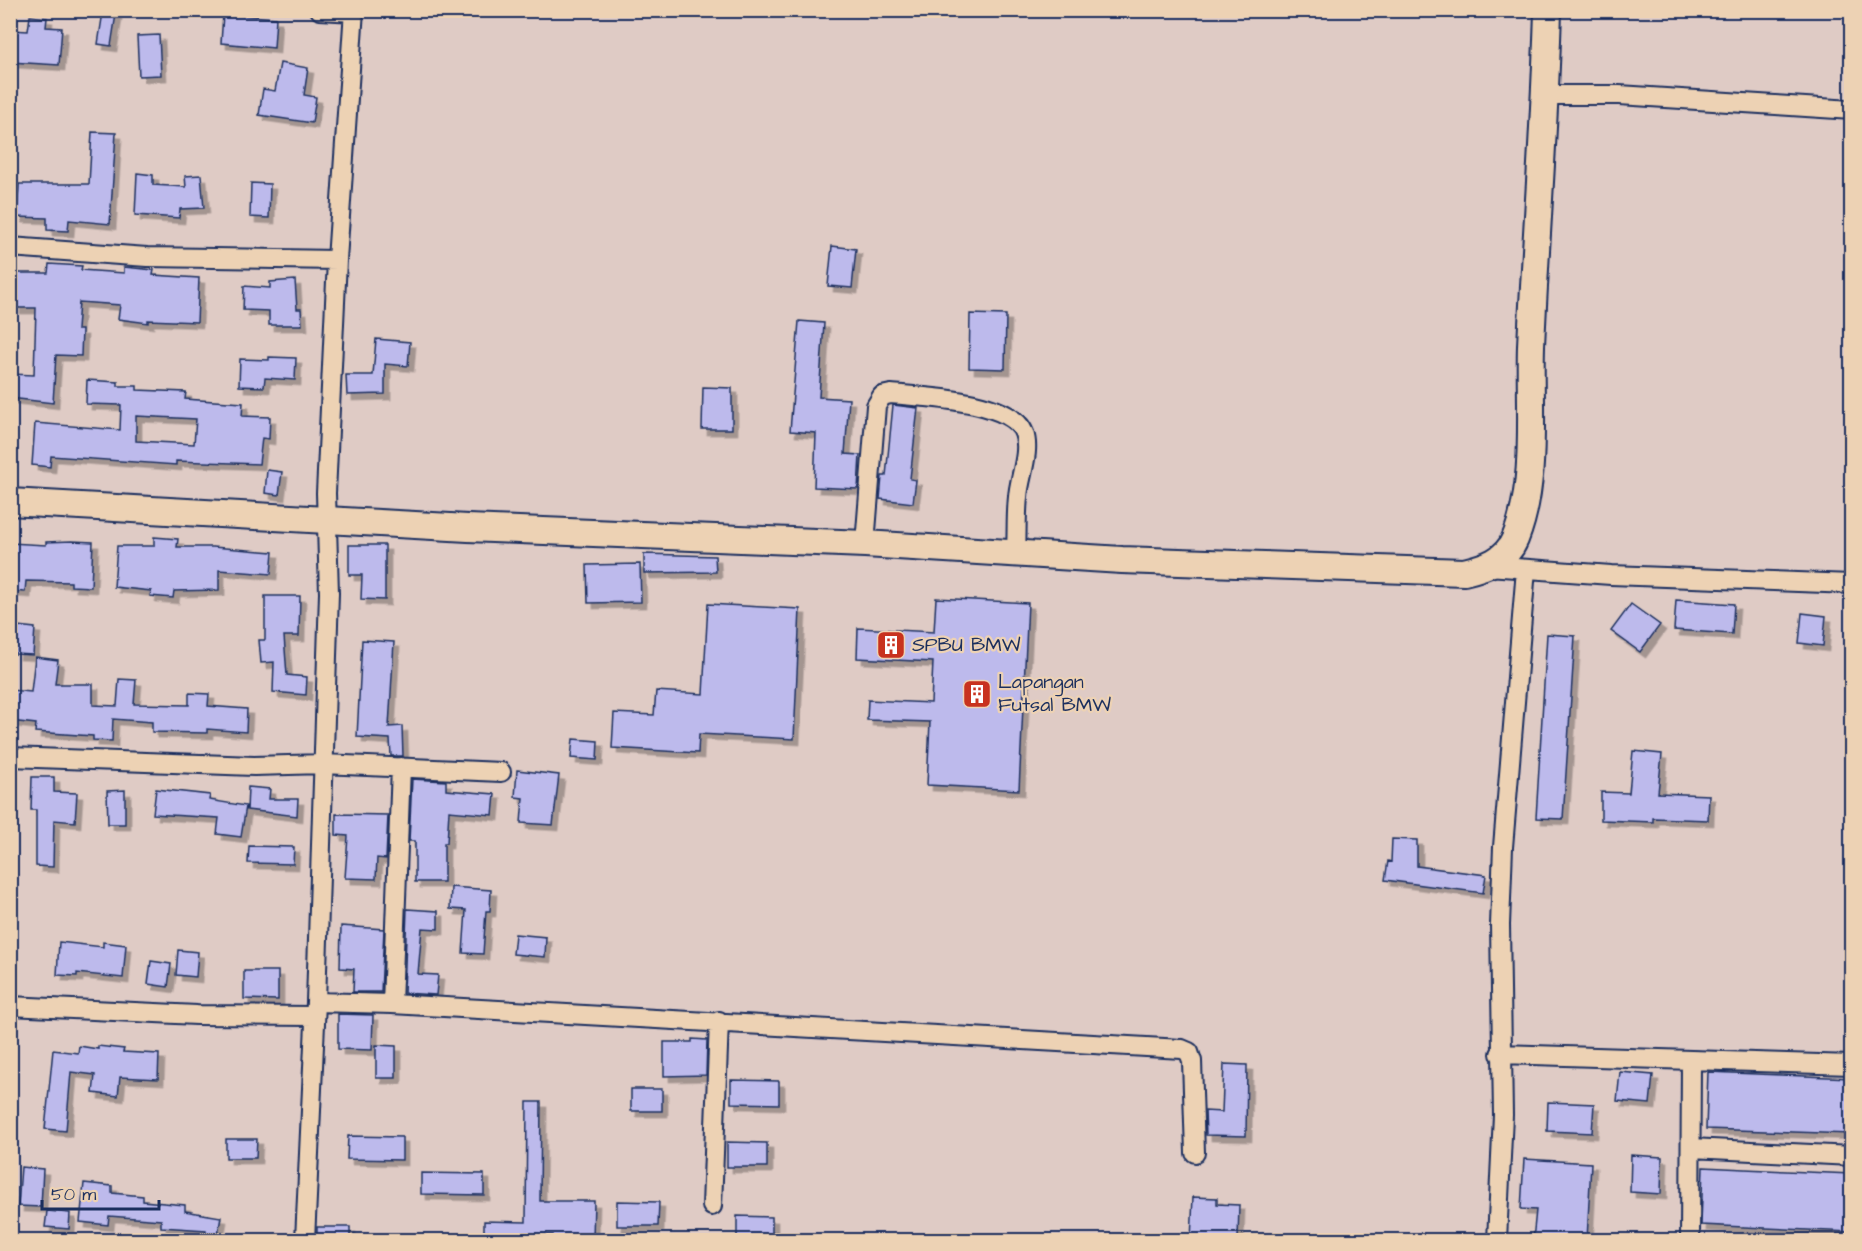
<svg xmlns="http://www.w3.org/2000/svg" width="1862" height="1251" font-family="'Architects Daughter',sans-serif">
	<defs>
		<filter id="shadow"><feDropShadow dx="5.5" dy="5.5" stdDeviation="0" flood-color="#0004"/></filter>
	</defs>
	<rect width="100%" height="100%" fill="#dfcbc5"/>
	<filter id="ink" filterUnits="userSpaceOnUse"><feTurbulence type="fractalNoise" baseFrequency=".0167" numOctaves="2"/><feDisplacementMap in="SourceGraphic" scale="12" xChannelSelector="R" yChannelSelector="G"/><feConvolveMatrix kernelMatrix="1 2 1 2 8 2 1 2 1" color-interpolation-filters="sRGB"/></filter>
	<g filter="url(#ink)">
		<path fill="#bdbaec" stroke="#1b2f5e" stroke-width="1.5" fill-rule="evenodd" filter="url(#shadow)" d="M103,12L116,14L111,46L98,44Z
			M223,14L276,18L274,48L221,43Z
			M30,16L47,18L46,27L62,28L59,65L10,62V30L28,31Z
			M159,35L161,75L139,76L137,36Z
			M280,63L308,68L304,95L316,97L312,123L259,115L263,89L275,91Z
			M92,132L116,133L110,224L69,220L68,231L47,230V218L17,217L19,184H89Z
			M137,173L153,175V185L186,187L185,176L201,175L204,208L180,209L179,218L135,215Z
			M251,183L270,184L269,218L250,217Z
			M832,246L856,249L852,288L828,286Z
			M49,264L82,266L81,270L124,273V267L154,270L153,275L199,278L197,322L148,320V323L118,319L120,305L79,302L77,330H82L81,356L56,355L53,403L10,398V374L34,375L36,308H15L16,273H48Z
			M295,280L297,309H301L302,325H269V311L243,310L244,286L270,288V282Z
			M970,314L1006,315L1005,369L969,368Z
			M799,321L824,323L819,397L849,399L845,454L860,455L858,489L814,487L816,433L790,431Z
			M376,339L410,342L408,366L385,364V394L347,395L346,375H373Z
			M269,357L296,358L295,380L265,378L264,387L239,386L240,359L269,360Z
			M87,380L118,382V386H137V390L186,392L185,399L243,403L242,416L270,417L269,439L262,438L259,464L176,461V465L51,456L50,467L32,465L35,423L120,430L121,405L86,404ZM136,416L196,419L194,444L136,441Z
			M703,387L732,388V429H702Z
			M893,405L918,408L910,479L916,480L913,503L880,499L882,476H886Z
			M267,470L282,472L279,495L265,493Z
			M154,537L178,539L177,547H213L273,552L271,574L219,570V590L174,591L173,598L150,596L151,591L114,587L117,546H154Z
			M72,541L93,542L91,587L71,586V582L26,581L25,592L10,591V543L46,545V542Z
			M349,545H385V600L361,599L362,575H349Z
			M644,554L715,556L716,572L644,573Z
			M640,564L641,602L588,603L587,565Z
			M265,596H300L299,636H284L287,675L307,677L306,695L273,692L274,662L261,663L259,640H265Z
			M936,598L1028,603L1019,790L927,785L930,722L867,720L868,700L931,703L933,662L857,658L858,628L934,632Z
			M1676,600L1734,604L1732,634L1674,630Z
			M708,604L800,609L794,739L699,734L698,753L612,748L614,713L654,715L656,691L703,694Z
			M1631,604L1660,625L1640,652L1611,631Z
			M1802,613L1826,616L1823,646L1799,643Z
			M17,626L35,628L33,655L15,654Z
			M1547,634L1575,636L1563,819L1536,818Z
			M362,640L394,642L389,727L402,726L403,756H391L390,739L357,737Z
			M35,657L58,660L55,684H93V705L117,706L119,679L136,680L134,704L189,705V693L209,694L208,706L247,709L246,732L207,729V733L152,732V722L113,719L112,741L93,740V736L35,732L36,724L10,721V690L31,692Z
			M573,739L598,741L597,760L571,758Z
			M1633,751L1662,754L1658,793L1709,795L1708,820L1653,818V822L1601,820V792L1629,793Z
			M517,770L559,775L553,825L521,823L523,798L515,797Z
			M32,777H54V792L77,793L75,822L54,820L53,867L36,866V810H31Z
			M412,779L446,781V790L495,794L493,815L449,811L447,843H444V882H415V841H409Z
			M248,787L270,789L269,799H298L297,816L247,810Z
			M156,789L210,795L209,800L246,806L241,837L217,834L219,818L153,814Z
			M125,790V824H108L107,791Z
			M336,814L388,815L386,859L377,858L376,879L345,878L348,836L336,835Z
			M1392,839L1417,840V866L1486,875L1483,893L1385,880L1388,861L1391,862Z
			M249,846L294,847L293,864L248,863Z
			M451,887L491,890L490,911H486L483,954L463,953L466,910L450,909Z
			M407,909L438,911V929L422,928L418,974L438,975L436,995L404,993Z
			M341,926L384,929L381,992H353L354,969L340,968Z
			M515,934L546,937L545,957L513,954Z
			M59,942L103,947V942L126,945L123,978L77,973V976L57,975Z
			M178,950L198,952L196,977L176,975Z
			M151,961L171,964L168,987L148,984Z
			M244,971H278V1000L244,999Z
			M338,1014L373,1015L372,1050L338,1049Z
			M692,1039L707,1040L706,1075L664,1076V1042H692Z
			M376,1045L396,1046V1078H376Z
			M79,1046L98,1049V1046L124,1049L123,1052L159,1054L158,1079L120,1077L118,1096L93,1093L95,1075L71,1072L66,1131L45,1129L53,1050L78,1053Z
			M1224,1064L1247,1065L1246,1136L1206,1135L1205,1111L1222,1112Z
			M1620,1072L1653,1075L1650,1104L1617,1101Z
			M1708,1072L1851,1078V1134L1706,1129Z
			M731,1080L779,1081V1104L731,1103Z
			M631,1089H662V1111H631Z
			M527,1102H541L540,1201H594L593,1240H552L553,1235L523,1234V1240H484V1221L526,1222Z
			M1548,1102L1594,1104L1592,1133L1547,1131Z
			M348,1136L402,1137V1160L347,1159Z
			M226,1139H257L256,1158H226Z
			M727,1142L767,1143V1167H727Z
			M1631,1155L1662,1157L1661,1194L1630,1192Z
			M1524,1159L1591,1163L1587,1240H1533L1536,1210L1521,1209Z
			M21,1167L43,1169L41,1207L18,1206Z
			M1703,1167L1851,1174V1232L1701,1225Z
			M421,1173L484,1174V1195L421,1194Z
			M84,1183L112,1186V1193L143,1196V1201L185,1205V1211L221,1217L217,1240H205L206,1230L161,1227V1220L109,1216L108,1225L80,1222Z
			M1193,1197L1217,1198V1204L1239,1205L1238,1240H1191Z
			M617,1201L659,1202L658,1226H617Z
			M47,1211L70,1213L69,1229L45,1227Z
			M737,1216L772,1217V1240H737Z
			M317,1227H350V1240H317Z"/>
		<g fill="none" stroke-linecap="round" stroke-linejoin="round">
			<g stroke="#1b2f5e" stroke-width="22">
				<path id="minor" d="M320,10L354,12
					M1546,95H1619L1852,110
					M10,247L147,257L337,260
					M865,544L876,406L882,396L891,394C921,397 1011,399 1024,433C1031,452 1019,478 1018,497C1016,516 1017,534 1016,553
					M1488,566L1611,575L1852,584
					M10,757L254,766L323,764L501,772
					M316,1002L392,1004L1182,1049L1189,1052L1192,1061L1195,1153
					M392,1004L401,767
					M10,1006L197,1015L315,1016
					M1500,1054L1852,1065
					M1691,1148L1852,1156
					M712,1206L719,1021
					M305,1240L316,1002L329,593L326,493L337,260L354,10
					M1497,1240L1503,1115L1500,925L1503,847L1526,569
					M1690,1240L1691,1061"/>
			</g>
			<g stroke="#1b2f5e" stroke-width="30">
				<path id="highway" d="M10,502L468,528L865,544L1122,560L1464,572C1485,567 1506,561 1515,539C1538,483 1529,405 1531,346C1536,234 1545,122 1548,10"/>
			</g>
			<use href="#minor" stroke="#edd2b4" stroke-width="18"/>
			<use href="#highway" stroke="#edd2b4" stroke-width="26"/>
		</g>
	</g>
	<defs>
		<g id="building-square" transform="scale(1.5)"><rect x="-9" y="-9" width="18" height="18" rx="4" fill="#c8321e" stroke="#edd2b4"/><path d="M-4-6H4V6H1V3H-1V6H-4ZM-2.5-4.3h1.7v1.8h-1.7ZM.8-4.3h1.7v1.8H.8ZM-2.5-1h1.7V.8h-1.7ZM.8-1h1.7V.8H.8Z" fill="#fff"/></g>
	</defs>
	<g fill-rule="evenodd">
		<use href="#building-square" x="891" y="645"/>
		<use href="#building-square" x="977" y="694"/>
	</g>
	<g text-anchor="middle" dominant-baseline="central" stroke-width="4.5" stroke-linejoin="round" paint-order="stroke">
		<g font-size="20" fill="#1b2f5e" stroke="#edd2b4" text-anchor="start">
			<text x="912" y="645">SPBU BMW</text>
			<text x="998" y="682">Lapangan<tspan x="998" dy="23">Futsal BMW</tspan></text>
		</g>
	</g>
	<rect width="1862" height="1251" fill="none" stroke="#edd2b4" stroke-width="36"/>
	<rect x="18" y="18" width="1826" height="1215" fill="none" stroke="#1b2f5e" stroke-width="2" filter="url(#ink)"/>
	<path d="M42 1200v9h117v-9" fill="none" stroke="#1b2f5e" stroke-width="3"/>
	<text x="51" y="1200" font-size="18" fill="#1b2f5e" stroke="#edd2b4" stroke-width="4.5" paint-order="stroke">50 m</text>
</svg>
